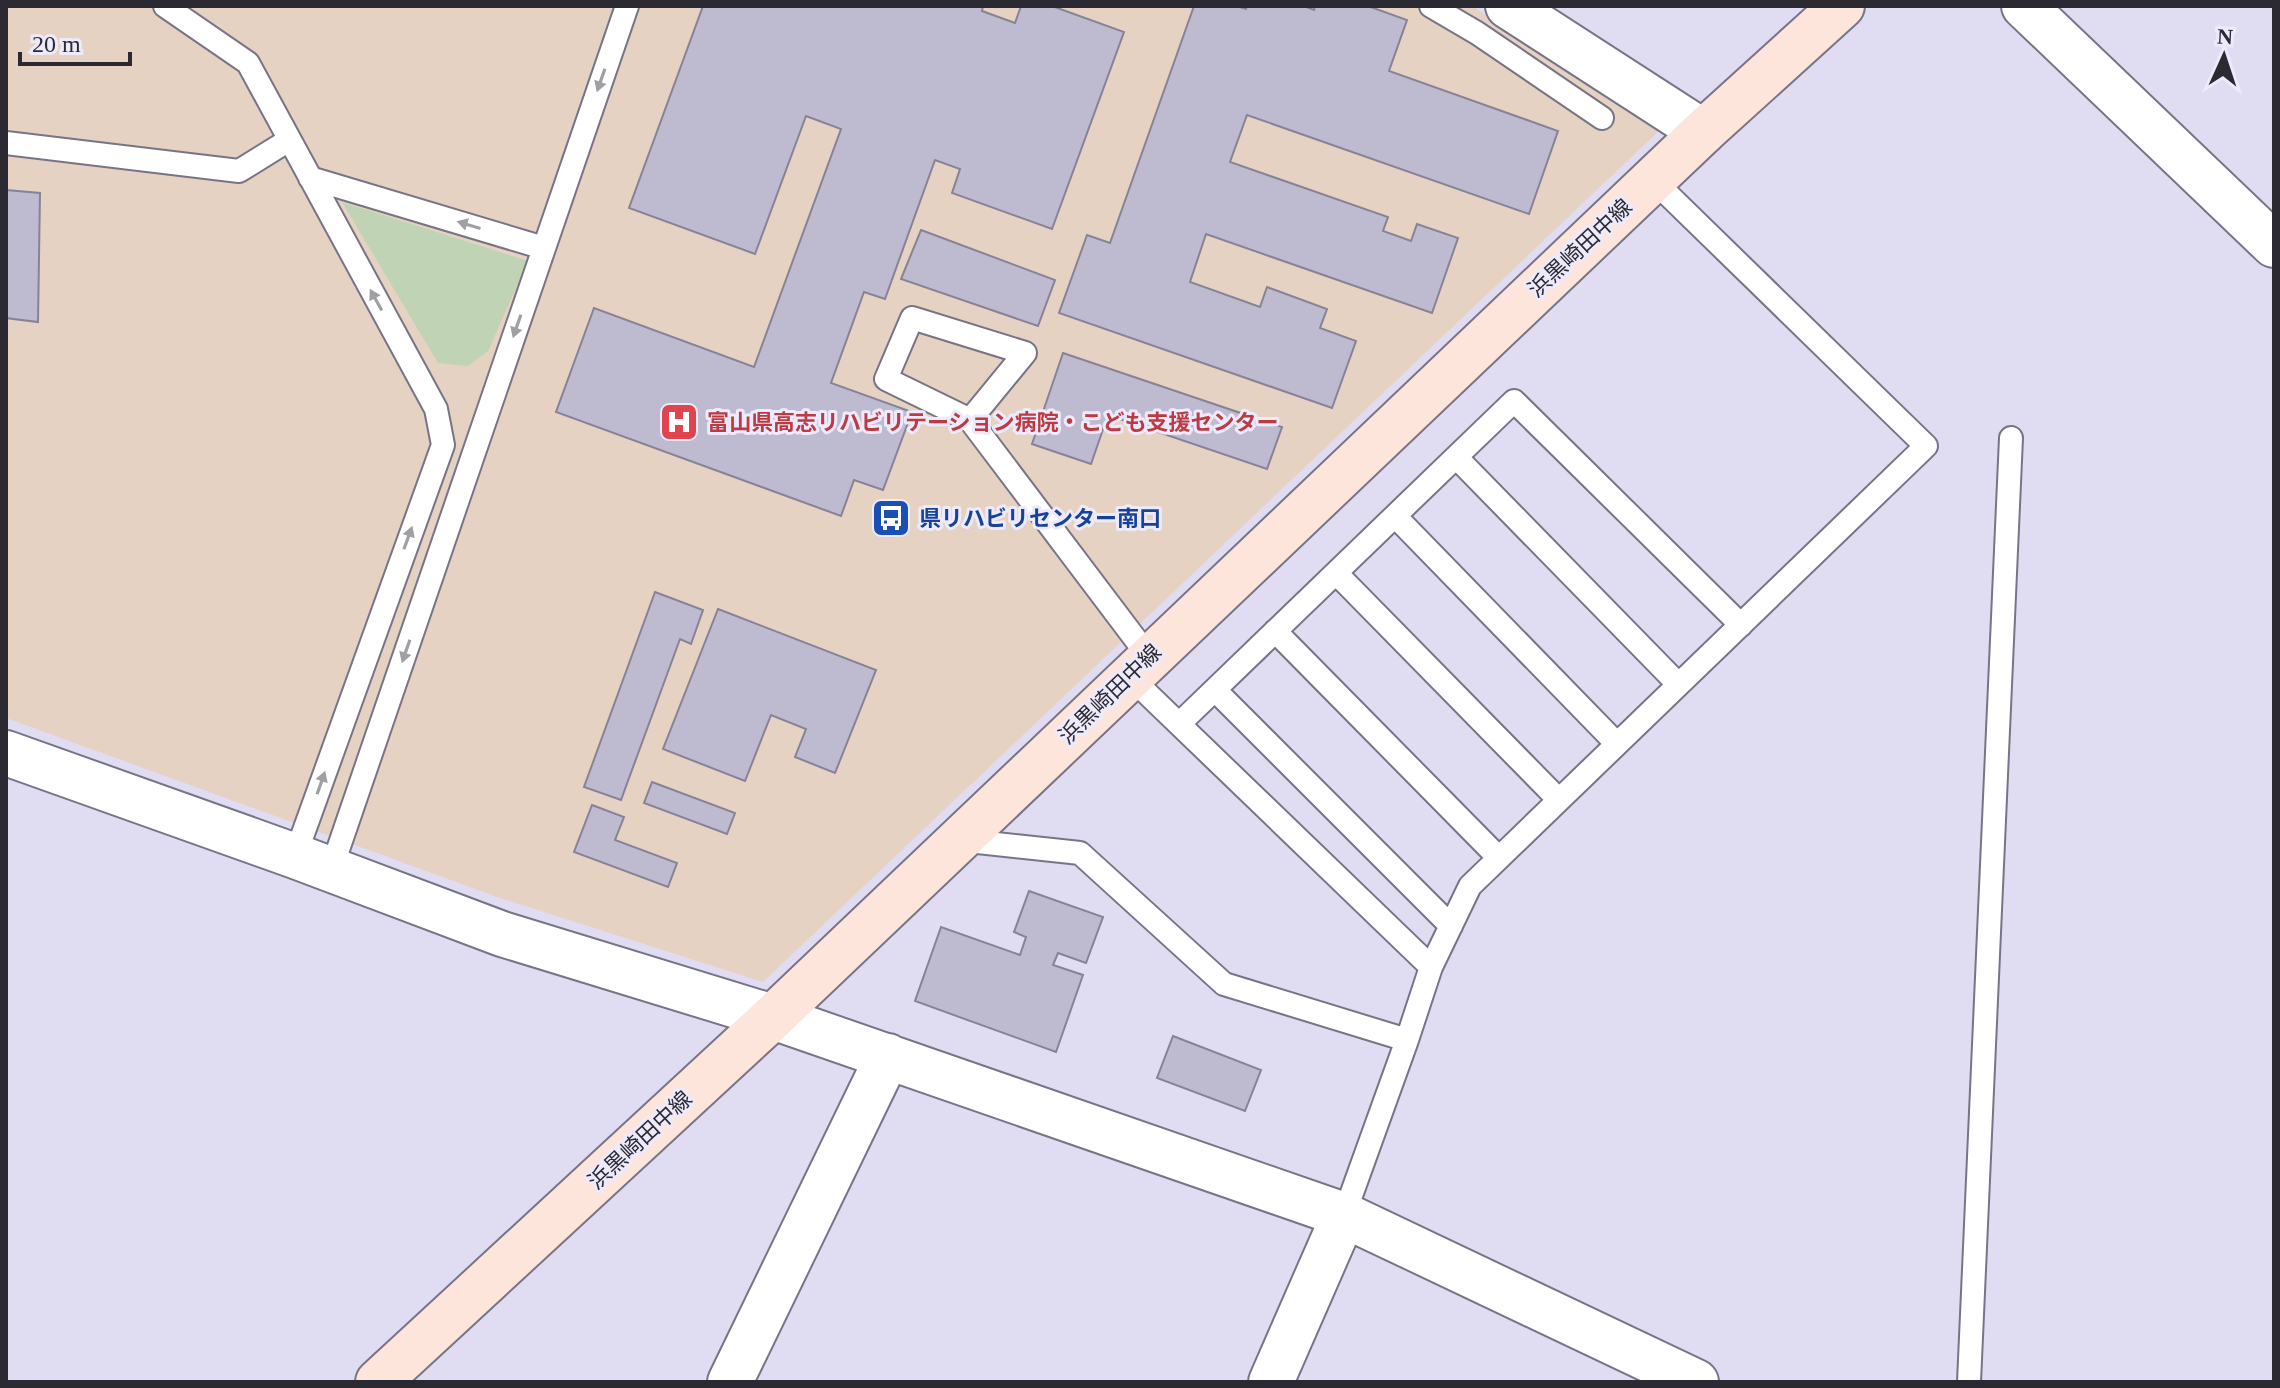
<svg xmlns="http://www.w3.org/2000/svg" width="2280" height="1388" font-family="'Times New Roman','Noto Sans JP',serif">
	<rect width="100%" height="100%" fill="#e0dcf2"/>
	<path fill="#e5d2c2" d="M6,6H1472L1663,127L763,982L500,898L6,718Z"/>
	<path fill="#c0d3b5" d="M342,202L528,261L488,351L468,366L438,363Z"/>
	<path fill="#bebacf" stroke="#878396" stroke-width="2" d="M703,6H983L982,11L1015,23L1021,6H1052L1124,32L1052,229L952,193L960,169L935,160L885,299L864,292L831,383L912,412L883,490L854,480L841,516L556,412L594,308L754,367L841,129L806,116L755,254L629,208Z
		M1194,6H1237L1246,9L1247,6H1304L1314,10L1315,6H1368L1407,20L1389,71L1558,131L1529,214L1247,115L1230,162L1388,217L1383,231L1411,241L1417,224L1458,238L1432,313L1206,234L1190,282L1260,307L1267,287L1327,309L1320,328L1356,341L1332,408L1059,313L1087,235L1110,243Z
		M6,190L40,193L38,322L6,318Z
		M921,230L1055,280L1038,326L901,279Z
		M1063,353L1282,427L1267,469L1108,415L1091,464L1032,444Z
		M655,592L703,610L691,644L680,639L621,800L584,787Z
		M718,609L876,670L835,773L795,757L806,729L771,715L745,781L663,749Z
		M652,782L735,813L727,834L644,803Z
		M592,805L624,817L615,840L677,863L668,887L574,852Z
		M1029,891L1103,917L1086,963L1058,953L1053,965L1083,975L1056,1052L915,1001L941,927L1020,955L1026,937L1014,932Z
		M1173,1036L1261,1070L1245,1111L1157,1078Z"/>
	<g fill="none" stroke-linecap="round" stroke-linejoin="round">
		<g stroke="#787487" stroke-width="26">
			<path id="service" d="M165,6L248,63L436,409L443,445L295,856
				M1431,6L1477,33L1602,118
				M6,143L239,171L289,140
				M310,178L544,248
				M970,420L1025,353L912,318L886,379L970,420L1149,657
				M1456,457L1678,684
				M1395,516L1617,744
				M1336,573L1559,800
				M1275,631L1498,857
				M1129,676L1431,967L1407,1040
				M1215,690L1451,926
				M1179,724L1514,401L1741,625
				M959,840L1080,853L1224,984L1407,1040L1344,1215
				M331,870L627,6
				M1431,967L1470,886L1926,446L1653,180
				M1969,1382L2011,438"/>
		</g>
		<g stroke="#787487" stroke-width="48">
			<path id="minor" d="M1508,6L1703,132
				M2024,6L2274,245
				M6,753L295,856L502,934L773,1017L1344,1215L1696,1382
				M730,1382L888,1056
				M1271,1382L1344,1215"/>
		</g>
		<g stroke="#787487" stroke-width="48">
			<path id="secondary" d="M378,1382L773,1017L1703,132L1842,6"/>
		</g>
		<use href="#service" stroke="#fff" stroke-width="22"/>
		<use href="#minor" stroke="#fff" stroke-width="44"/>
		<use href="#secondary" stroke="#fee5db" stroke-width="44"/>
	</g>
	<defs><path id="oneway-solid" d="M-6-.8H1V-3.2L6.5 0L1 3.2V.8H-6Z" transform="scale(2)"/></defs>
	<g fill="#a09fa3">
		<use href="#oneway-solid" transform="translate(601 80) rotate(109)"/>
		<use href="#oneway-solid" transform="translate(469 225) rotate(-163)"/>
		<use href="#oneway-solid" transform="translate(376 300) rotate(-119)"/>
		<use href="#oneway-solid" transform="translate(517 326) rotate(109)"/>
		<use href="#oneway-solid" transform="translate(408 538) rotate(-70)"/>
		<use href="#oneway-solid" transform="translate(406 651) rotate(109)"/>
		<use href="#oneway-solid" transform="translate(321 783) rotate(-71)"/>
	</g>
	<defs>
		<g id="hospital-square" transform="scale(2)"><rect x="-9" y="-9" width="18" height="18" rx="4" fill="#e0444e" stroke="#edeafc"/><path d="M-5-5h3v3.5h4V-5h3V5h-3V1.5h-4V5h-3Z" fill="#fff"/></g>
		<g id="bus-square" transform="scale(2)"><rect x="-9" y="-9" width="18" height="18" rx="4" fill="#1a4fb4" stroke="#edeafc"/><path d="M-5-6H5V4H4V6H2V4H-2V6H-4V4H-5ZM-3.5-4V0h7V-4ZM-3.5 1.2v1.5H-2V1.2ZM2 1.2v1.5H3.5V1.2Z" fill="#fff"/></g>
	</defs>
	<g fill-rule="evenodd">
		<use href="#hospital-square" x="679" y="422"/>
		<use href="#bus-square" x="891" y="518"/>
	</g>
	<g text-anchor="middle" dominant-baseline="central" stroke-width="6" stroke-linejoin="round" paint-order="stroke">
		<g font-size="22" fill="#2b2a32" stroke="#edeafc">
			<text transform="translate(1580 248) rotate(-43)">浜黒崎田中線</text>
			<text transform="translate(1110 694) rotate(-44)">浜黒崎田中線</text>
			<text transform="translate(640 1140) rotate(-43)">浜黒崎田中線</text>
		</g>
		<g font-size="22" font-weight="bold" fill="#be3a42" stroke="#edeafc" text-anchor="start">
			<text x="707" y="422">富山県高志リハビリテーション病院・こども支援センター</text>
		</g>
		<g font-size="22" font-weight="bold" fill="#164399" stroke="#edeafc" text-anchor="start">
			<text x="919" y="518">県リハビリセンター南口</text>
		</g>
	</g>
	<rect width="2280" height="1388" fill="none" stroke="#2b2a32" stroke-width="16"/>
	<g transform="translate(2224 56) rotate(3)" stroke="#edeafc" stroke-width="6" paint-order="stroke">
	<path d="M0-6L14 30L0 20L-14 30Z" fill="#2b2a32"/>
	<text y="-12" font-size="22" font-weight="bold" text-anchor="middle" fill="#2b2a32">N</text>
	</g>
	<path d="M20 52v12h110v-12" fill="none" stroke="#2b2a32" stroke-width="4"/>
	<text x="32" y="52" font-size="24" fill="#2b2a32" stroke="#edeafc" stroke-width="6" paint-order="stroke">20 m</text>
</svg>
